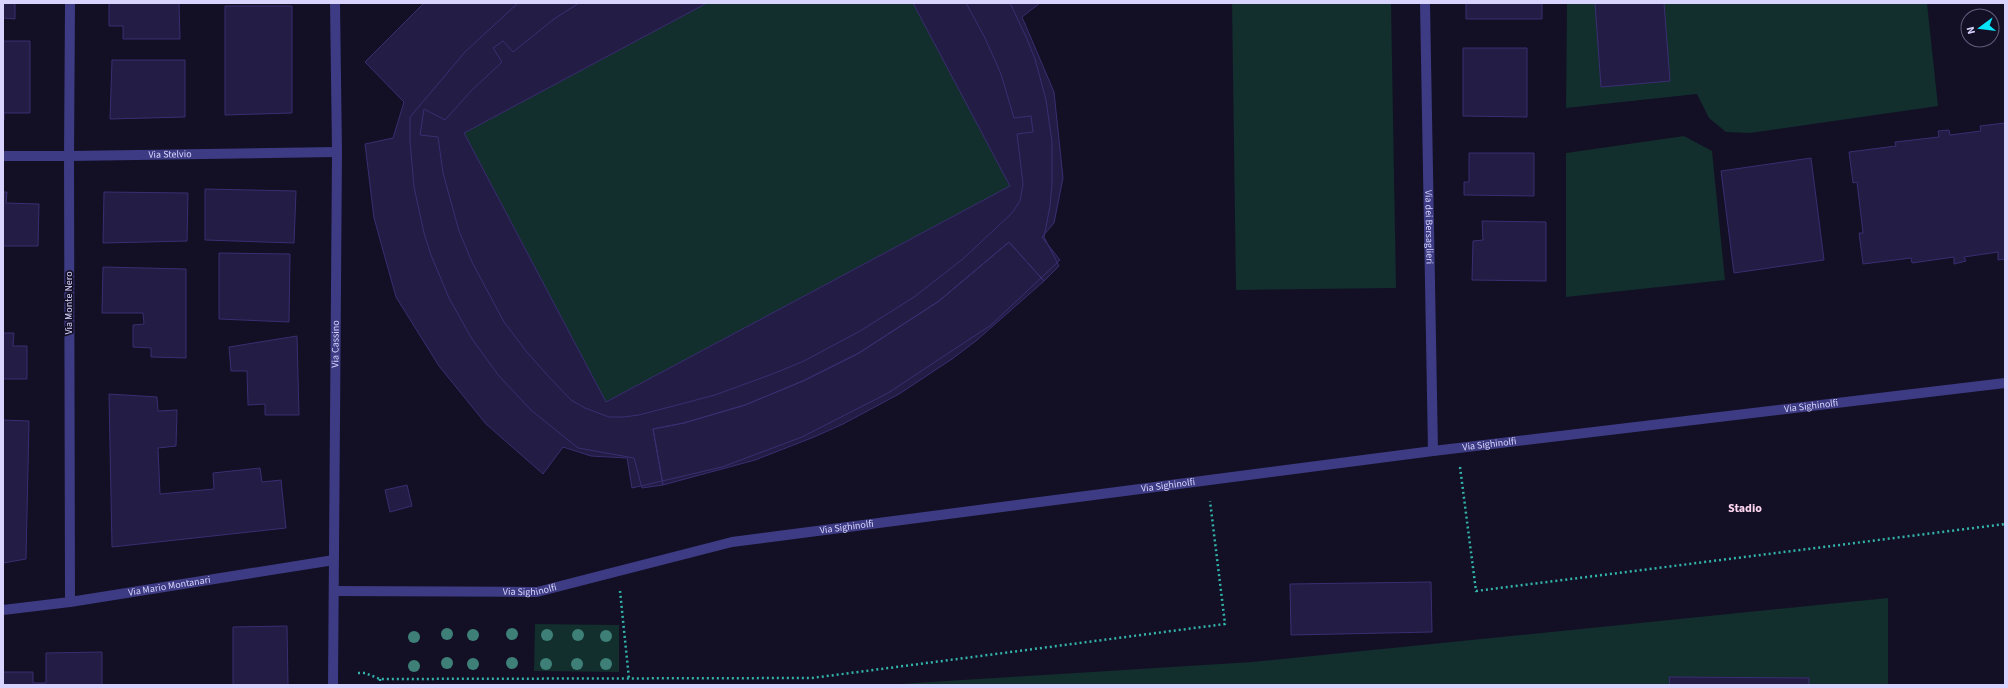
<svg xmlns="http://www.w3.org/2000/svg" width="2008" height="688" font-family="'Source Sans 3',sans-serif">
	<rect width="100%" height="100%" fill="#130f25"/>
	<path fill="#122e2d" d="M707,3H913L1010,186L606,402L464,133Z
		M1232,3H1391L1396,288L1236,290Z
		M1567,3H1927L1938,106L1750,133L1726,132L1709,118L1697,94L1566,108Z
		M1684,136L1712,151L1725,280L1566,297V153Z
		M1888,598V685H883L1252,662Z
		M535,624L619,625V672L534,671Z"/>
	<path fill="#231c45" stroke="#3a2e71" d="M3,3H15V19L3,18Z
		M109,3H179L180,39H123V26H109Z
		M424,3H707L464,133L606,402L1010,186L913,3H1040L1022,17L1054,92L1063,178L1054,223L1042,237L1060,260L991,325L888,393L802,437L722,467L632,488L627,458L591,456L563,447L543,474L486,424L439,366L396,297L374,218L365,144L393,138L404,102L365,62Z
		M518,3H579L554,19L513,52L503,41L493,48L502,62L472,90L445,120L424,109L420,135L438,137L443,173L459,231L472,262L504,322L526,351L549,377L571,400L585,408L609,417H623L639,415L715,395L775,373L804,361L860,331L914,297L964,258L1012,213L1020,201L1023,184L1017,134L1033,132L1031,116L1014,118L1001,74L985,38L966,3H1010L1027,39L1035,59L1046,100L1052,142V184L1050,206L1044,237L1059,266L1044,281L1009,242L939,301L859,353L803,381L745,405L684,423L653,429L663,485L642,488L634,458L578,448L531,410L499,376L472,339L449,298L431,255L424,233L414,187L410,141V117L465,52Z
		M1466,3H1542V19H1466Z
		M1595,3H1664L1670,81L1601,87Z
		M225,6H292V113L225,115Z
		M3,41H30V113H4V120H3Z
		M1463,48H1527V117L1463,116Z
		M112,60H185V117L110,119Z
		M2005,123V259L1998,260V252L1964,257L1966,261L1954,264V257L1912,263L1911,258L1863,264L1859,233H1863L1857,182L1853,183L1849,152L1896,146L1895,142L1939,137L1938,131L1949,130L1950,135L1981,131L1980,126Z
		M1469,153H1534V196L1464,195V182H1469Z
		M1811,158L1824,260L1734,273L1721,171Z
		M205,189L296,191L294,243L205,240Z
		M3,192H7L6,203L39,204L38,246H3Z
		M104,192L188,193L187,241L103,243Z
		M1482,221L1546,222V281L1472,280L1473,241L1483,240Z
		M1009,242L1044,281L977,340L952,359L899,394L843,424L814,437L755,460L663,485L653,429L684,423L745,405L803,381L859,353L939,301Z
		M219,253L290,254L289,322L219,319Z
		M103,267L186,269V358L151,357V348L133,347V325L144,324L143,313H102Z
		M3,333H14L13,346H27V379H3Z
		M297,336L299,415H265V404L248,405L247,371H231L229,347Z
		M109,394L157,397L158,411L177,410L176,446L158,448L160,494L214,489L213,473L260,468L262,482L281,480L286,528L112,547Z
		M3,420L29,421L26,559L3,563Z
		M407,485L412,506L390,512L385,490Z
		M1431,582L1432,632L1291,635L1290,584Z
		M287,626L288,685H233V627Z
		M102,652V685H3V672H33V683H46V653Z
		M1669,677L1809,678V685H1670Z"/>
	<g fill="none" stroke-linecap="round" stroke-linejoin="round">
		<path stroke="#32b4aa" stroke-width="2.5" stroke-dasharray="2 3" stroke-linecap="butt" d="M1460,467L1476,591L2005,524
			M620,591L629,679
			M358,673H365L380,679L812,678L1225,624L1210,501
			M380,679V685"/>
		<g stroke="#3d3b83" stroke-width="10">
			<path id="s1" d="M1425,3L1433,451"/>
			<path id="s2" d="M3,156H69L337,152"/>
			<path id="s3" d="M334,591L537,592L732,542L1433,451L2005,383"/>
			<path d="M70,602L69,156L70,3"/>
			<path id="s4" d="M3,610L70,602L334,560"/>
			<path id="s5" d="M333,685L337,152L335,3"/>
		</g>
	</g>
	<g fill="#3e8078">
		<circle cx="447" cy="634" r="6"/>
		<circle cx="512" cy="634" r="6"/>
		<circle cx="473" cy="635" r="6"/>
		<circle cx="547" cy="635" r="6"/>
		<circle cx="578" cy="635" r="6"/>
		<circle cx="606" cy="636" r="6"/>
		<circle cx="414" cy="637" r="6"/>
		<circle cx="447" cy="663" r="6"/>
		<circle cx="512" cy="663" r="6"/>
		<circle cx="473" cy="664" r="6"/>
		<circle cx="546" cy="664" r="6"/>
		<circle cx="577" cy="664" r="6"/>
		<circle cx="606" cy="664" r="6"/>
		<circle cx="414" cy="666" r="6"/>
	</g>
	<g text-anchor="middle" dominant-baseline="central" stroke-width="3.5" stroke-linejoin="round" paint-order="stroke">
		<g font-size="10" fill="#d8d4fe" stroke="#130f25">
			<text stroke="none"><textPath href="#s2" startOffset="167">Via Stelvio</textPath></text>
			<text stroke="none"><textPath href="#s1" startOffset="224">Via dei Bersaglieri</textPath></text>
			<text transform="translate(69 303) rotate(-90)">Via Monte Nero</text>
			<text stroke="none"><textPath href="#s5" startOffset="341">Via Cassino</textPath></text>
			<text stroke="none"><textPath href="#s3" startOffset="1492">Via Sighinolfi</textPath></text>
			<text stroke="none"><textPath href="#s3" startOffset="1168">Via Sighinolfi</textPath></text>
			<text stroke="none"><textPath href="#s3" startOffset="844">Via Sighinolfi</textPath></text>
			<text stroke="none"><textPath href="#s3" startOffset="520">Via Sighinolfi</textPath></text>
			<text stroke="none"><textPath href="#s4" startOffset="168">Via Mario Montanari</textPath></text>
			<text stroke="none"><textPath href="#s3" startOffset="196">Via Sighinolfi</textPath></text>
		</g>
		<g font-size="12" font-weight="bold" fill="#fed6f0" stroke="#130f25">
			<text x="1745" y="508">Stadio</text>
		</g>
	</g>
	<rect width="2008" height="688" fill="none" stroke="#d8d4fe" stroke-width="8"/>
	<g transform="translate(1980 28) rotate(255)"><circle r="19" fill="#130f25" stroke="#625e7c"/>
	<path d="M0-3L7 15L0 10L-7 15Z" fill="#06e4f8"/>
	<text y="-6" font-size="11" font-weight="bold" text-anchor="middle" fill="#d8d4fe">N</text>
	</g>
</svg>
